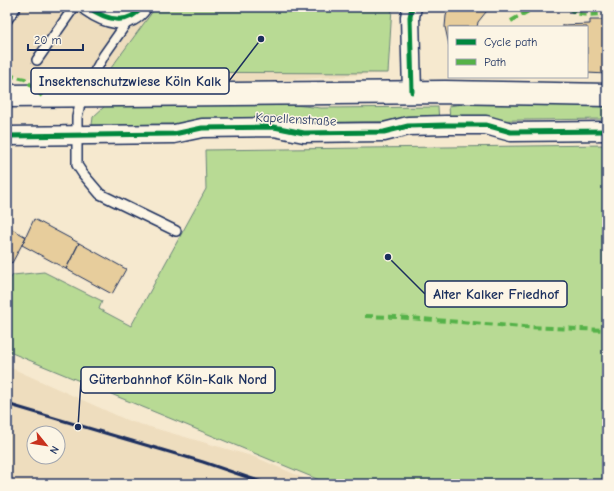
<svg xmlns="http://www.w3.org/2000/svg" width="614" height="491" font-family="'Comic Neue',sans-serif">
	<rect width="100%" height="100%" fill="#f6e9cf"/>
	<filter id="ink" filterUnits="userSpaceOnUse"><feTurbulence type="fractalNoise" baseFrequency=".025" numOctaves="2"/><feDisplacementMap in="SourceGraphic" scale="8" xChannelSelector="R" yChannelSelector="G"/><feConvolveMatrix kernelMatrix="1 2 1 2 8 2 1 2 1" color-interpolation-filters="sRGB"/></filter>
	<g filter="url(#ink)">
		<path fill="#eeddbe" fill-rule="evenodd" d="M7,7H392L388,73L273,81H80L30,79L7,74Z
			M7,366L129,421L255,457L317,484H7ZM34,433H58V457H34Z"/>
		<path fill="#b8da94" stroke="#6a8479" d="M156,7H392L388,73L108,72Z
			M482,101H607V119L450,121L449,106Z
			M277,103L321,108L438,107L439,121L92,125L93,117L105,106Z
			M607,145V484H329L7,351V277L10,279L13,275L44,272L102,301L99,309L131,326L206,189L205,150Z"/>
		<path fill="#e7cd9c" stroke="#1b2f5e" d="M449,7H490L478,22L477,27H449V45L445,27L446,16Z
			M590,20H607V74L587,73V27H562V25L590,24Z
			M34,219L79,243L66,269L22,245Z
			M7,226L26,237L12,263L7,260Z
			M79,243L126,269L112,294L66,269Z"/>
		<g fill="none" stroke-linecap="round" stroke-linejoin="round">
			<g stroke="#1b2f5e" stroke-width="12">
				<path id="service" d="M130,18L104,55L82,95L77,117V165L83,174L100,194L176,231
					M7,20L16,7
					M37,60L74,7"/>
			</g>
			<g stroke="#1b2f5e" stroke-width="21">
				<path id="minor" d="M88,7C105,19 127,27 142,7
					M412,7L410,17L412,92
					M7,136L174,134L202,128L274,127L304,133L384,132L408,126L446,125H486L511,132L607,131"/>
			</g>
			<g stroke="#1b2f5e" stroke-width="25">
				<path id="secondary" d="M7,96L445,92L607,95"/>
			</g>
			<use href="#service" stroke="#fcf5e5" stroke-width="9"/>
			<use href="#minor" stroke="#fcf5e5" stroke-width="18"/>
			<use href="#secondary" stroke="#fcf5e5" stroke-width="22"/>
			<path stroke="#1b2f5e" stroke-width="3" d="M7,404L203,462L267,484"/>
			<path stroke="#55b248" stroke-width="4" stroke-dasharray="8 4" stroke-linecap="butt" d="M569,7C575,18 596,14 607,14
				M511,21L527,12L530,7
				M7,75L25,79L42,96
				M365,316L396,317L524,327L607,330"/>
			<g stroke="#fcf5e5" stroke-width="8">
				<path id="cycleway" d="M88,7C105,19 127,27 142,7
					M412,7L410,17L412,92
					M7,136L174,134L202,128L274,127L304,133L384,132L408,126L446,125H486L511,132L607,131"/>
			</g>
			<use href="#cycleway" stroke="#00873e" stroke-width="5"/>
		</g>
	</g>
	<g text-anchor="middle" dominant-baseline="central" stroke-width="3" stroke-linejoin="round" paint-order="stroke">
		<g font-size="13" fill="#1b2f5e" stroke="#fcf5e5">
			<text transform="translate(296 119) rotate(3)">Kapellenstraße</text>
		</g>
	</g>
	<path fill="none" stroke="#1b2f5e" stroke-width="1.5" d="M261 39L229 81M388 257L425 294M78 427L81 380"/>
	<g fill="#1b2f5e" stroke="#fcf5e5" stroke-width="1.5">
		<circle cx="261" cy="39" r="4"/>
		<circle cx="388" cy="257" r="4"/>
		<circle cx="78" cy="427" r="4"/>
	</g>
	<g fill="#fcf5e5" stroke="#1b2f5e" stroke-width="1.5">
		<rect x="31" y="68" width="198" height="26" rx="4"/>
		<rect x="425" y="281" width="142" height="26" rx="4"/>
		<rect x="81" y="367" width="194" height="26" rx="4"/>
	</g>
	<g font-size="14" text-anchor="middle" font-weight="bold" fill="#1b2f5e">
		<text x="130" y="86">Insektenschutzwiese Köln Kalk</text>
		<text x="496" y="299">Alter Kalker Friedhof</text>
		<text x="178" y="384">Güterbahnhof Köln-Kalk Nord</text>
	</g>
	<rect width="614" height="491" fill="none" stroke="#fcf5e5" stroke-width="24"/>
	<rect x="12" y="12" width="590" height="467" fill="none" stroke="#1b2f5e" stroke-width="1.5" filter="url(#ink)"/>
	<rect x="448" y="26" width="140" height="52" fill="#fcf5e5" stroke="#a2a6af"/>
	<rect x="456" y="39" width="20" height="6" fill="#00873e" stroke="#a2a6af"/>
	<text x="484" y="46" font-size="12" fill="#1b2f5e">Cycle path</text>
	<rect x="456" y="59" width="20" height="6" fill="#55b248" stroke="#a2a6af"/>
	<text x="484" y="66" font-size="12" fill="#1b2f5e">Path</text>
	<g transform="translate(46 445) rotate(120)"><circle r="19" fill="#fcf5e5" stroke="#a2a6af"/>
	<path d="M0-3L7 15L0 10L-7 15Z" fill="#c8321e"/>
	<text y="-6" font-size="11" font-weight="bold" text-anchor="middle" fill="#1b2f5e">N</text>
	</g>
	<path d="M28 44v6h55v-6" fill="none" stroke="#1b2f5e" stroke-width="2"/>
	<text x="34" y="44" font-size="12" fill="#1b2f5e" stroke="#fcf5e5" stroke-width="3" paint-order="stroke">20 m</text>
</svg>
